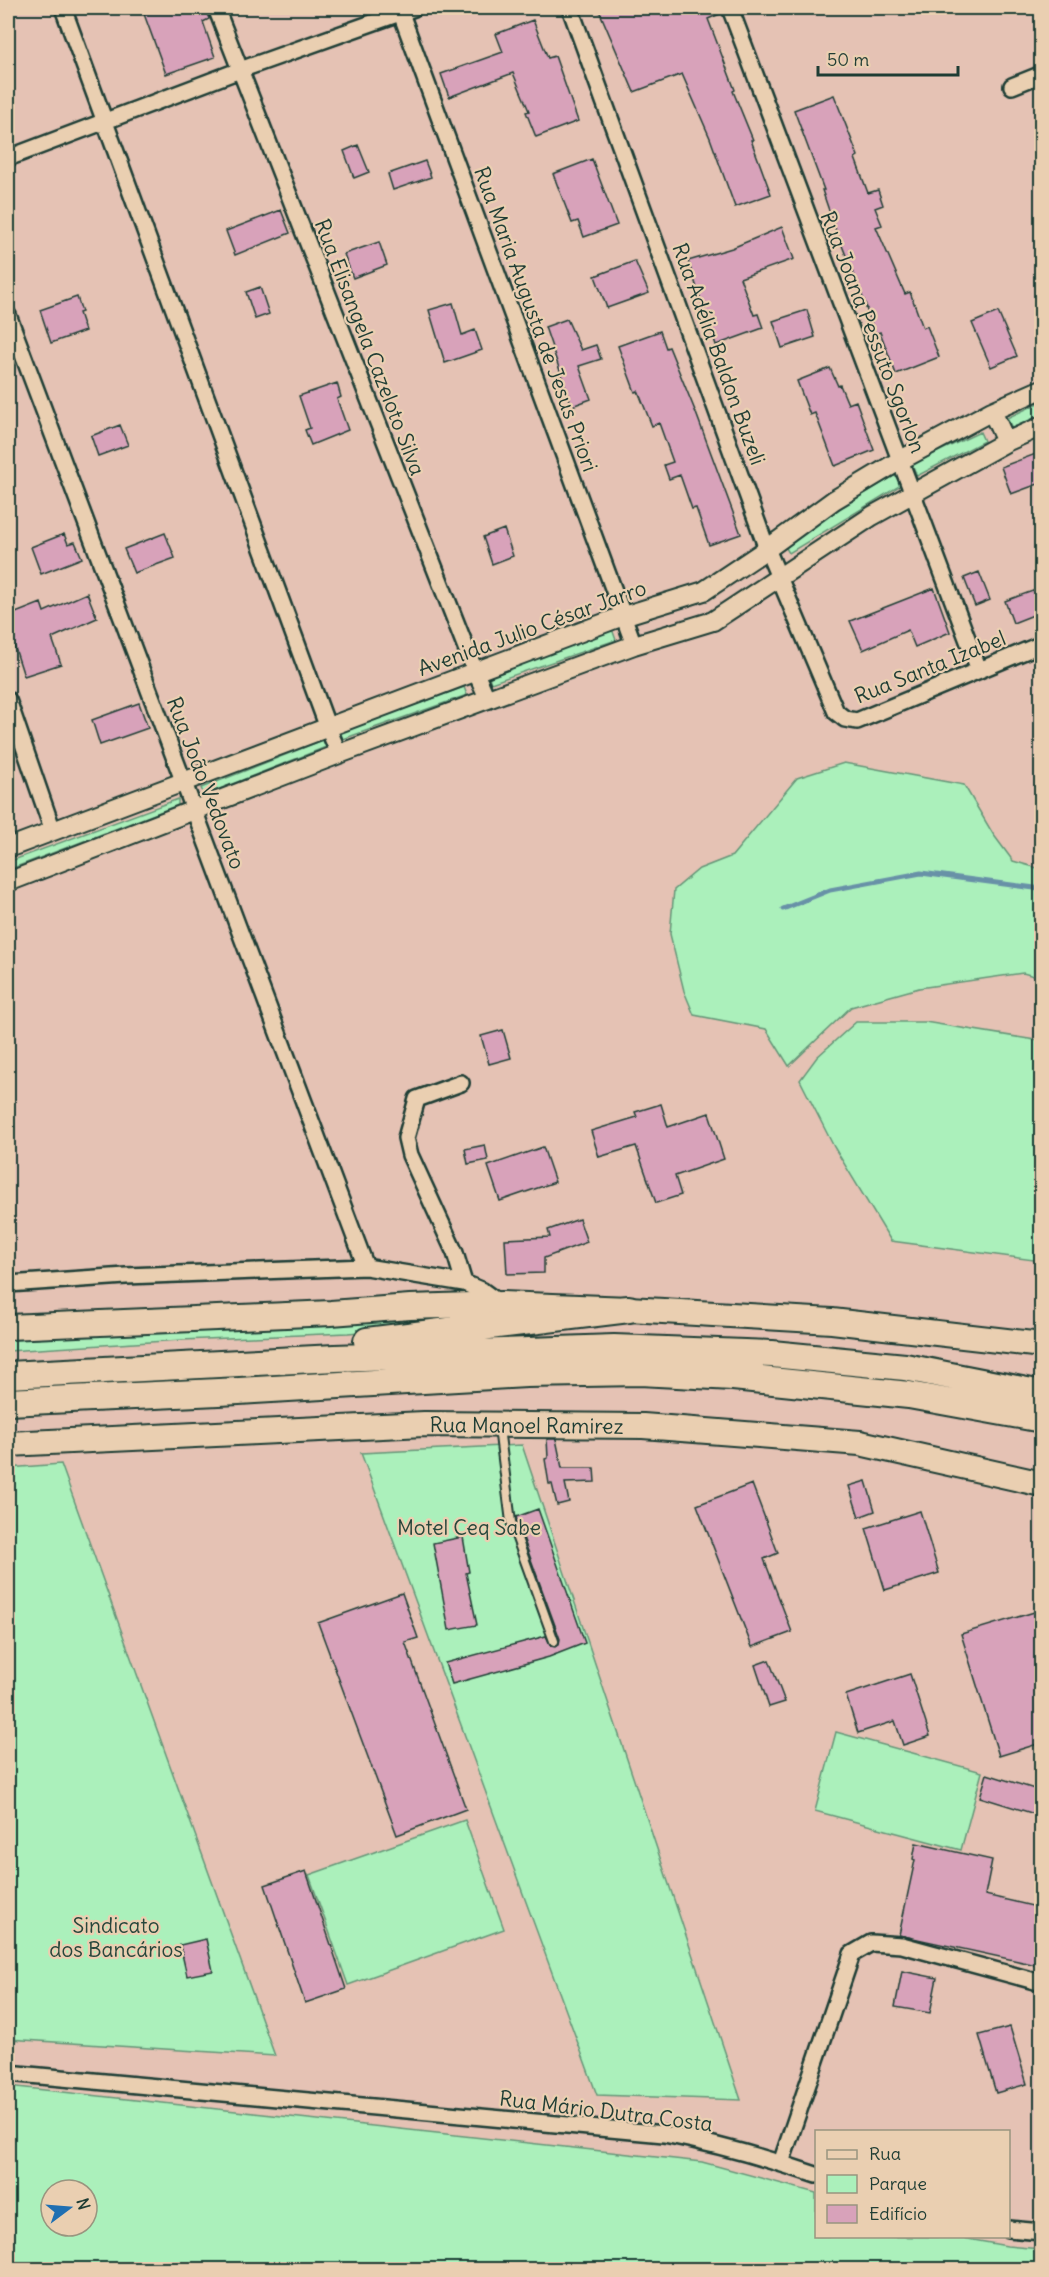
<svg xmlns="http://www.w3.org/2000/svg" width="1049" height="2277" font-family="Delius,sans-serif">
	<rect width="100%" height="100%" fill="#e5c2b4"/>
	<filter id="ink" filterUnits="userSpaceOnUse"><feTurbulence type="fractalNoise" baseFrequency=".0167" numOctaves="2"/><feDisplacementMap in="SourceGraphic" scale="12" xChannelSelector="R" yChannelSelector="G"/><feConvolveMatrix kernelMatrix="1 2 1 2 8 2 1 2 1" color-interpolation-filters="sRGB"/></filter>
	<g filter="url(#ink)">
		<path fill="#abf0bb" stroke="#659678" stroke-width="1.5" fill-rule="evenodd" d="M1041,402V415L1012,428L1007,418Z
			M980,432L984,441L917,476L912,464Z
			M895,475L901,485L789,553L783,543Z
			M612,629L616,640L491,683L487,671Z
			M464,687L467,695L343,739L340,732Z
			M323,740L326,747L204,795L201,788Z
			M844,763L964,785L993,834L1013,861L1041,869V978L1023,973L919,988L851,1007L789,1066L766,1029L694,1015L684,991L670,934L674,890L699,869L732,856L797,778Z
			M178,799V805L8,870V862Z
			M856,1022H925L1041,1041V1261L891,1241L834,1147L800,1080L817,1057Z
			M482,1316L409,1328L348,1333L182,1340L8,1351V1340Z
			M522,1445L741,2100L597,2095L361,1453Z
			M61,1464L275,2056L8,2039V1468Z
			M836,1732L982,1772L961,1850L815,1811Z
			M465,1820L504,1929L348,1985L309,1875Z
			M8,2086L702,2162L816,2193V2236L957,2237L1007,2246L1041,2249V2269H8ZM51,2190H87V2226H51Z"/>
		<g fill="none" stroke-linecap="round" stroke-linejoin="round">
			<path stroke="#6791a7" stroke-width="5" d="M783,909L830,890L921,873L1042,889"/>
		</g>
		<path fill="#d8a2ba" stroke="#1f3d34" stroke-width="1.5" d="M162,8H205L209,19L203,22L215,57L166,74L144,14Z
			M598,8H720L722,13L708,19L735,90L733,91L753,140H751L771,194L735,207L710,138L682,74L634,92Z
			M533,20L548,58L555,56L578,121L536,137L526,112L529,111L513,73L449,97L441,74L503,52L496,34Z
			M834,95L858,156L855,158L868,193L878,190L883,205L875,208L882,225L876,227L905,294L910,292L923,328L927,326L939,357L896,374L880,332L875,334L866,308H867L835,228L822,190H824L794,110Z
			M358,145L369,172L354,178L344,151Z
			M592,159L617,225L584,237L578,221L572,223L553,174Z
			M425,161L431,177L393,190L388,174Z
			M281,210L290,233L235,255L226,231Z
			M782,227L794,259L740,278L754,315L758,314L763,328L716,345L688,261L732,248Z
			M379,242L387,265L353,278L344,254Z
			M635,261L649,293L607,308L595,276Z
			M260,287L269,314L255,319L246,292Z
			M77,297L82,312L79,313L85,331L51,343L40,310Z
			M453,303L462,335L475,330L482,350L445,363L429,310Z
			M807,310L815,337L782,348L773,321Z
			M998,312L1017,356L991,367L972,323Z
			M567,319L581,350L596,345L601,359L579,366L591,399L572,406L545,327Z
			M660,331L666,348L669,347L696,413L741,534L709,545L696,508L692,509L680,475L669,479L664,465L673,462L659,423L652,426L638,391L635,392L618,346Z
			M830,368L838,386L840,385L848,404L856,401L874,450L835,466L815,413L810,415L797,381Z
			M337,383L341,397L337,399L348,430L311,445L305,430L310,428L299,396Z
			M120,425L128,445L98,456L91,436Z
			M1041,452V483L1011,494L1001,467Z
			M504,529L513,556L492,564L483,537Z
			M165,533L175,558L134,573L124,549Z
			M64,534L68,544L75,542L82,558L41,574L31,547Z
			M979,572L990,600L975,606L964,578Z
			M934,588L950,632L915,647L908,630L863,650L850,621Z
			M1041,588V612L1013,623L1005,601Z
			M87,593L97,618L52,638L61,664L24,676L14,645L8,647V616L41,603L44,612Z
			M139,703L148,728L100,745L92,720Z
			M503,1030L511,1058L489,1064L481,1036Z
			M661,1104L668,1127L709,1113L724,1159L675,1176L681,1195L656,1203L636,1146L599,1157L591,1131L637,1117L635,1112Z
			M485,1145L488,1160L468,1164L465,1149Z
			M543,1147L555,1182L500,1201L488,1166Z
			M579,1219L587,1242L544,1258V1273L507,1274L505,1239L550,1237L548,1230Z
			M547,1439H556L562,1468H594L595,1482L565,1483L569,1502L557,1505L552,1484H549L545,1459L548,1458Z
			M866,1481L875,1511L859,1517L849,1486Z
			M752,1484L778,1553L764,1559L792,1632L752,1647L697,1505Z
			M538,1509L585,1643L549,1657L452,1684L445,1663L546,1636L551,1646L555,1647L559,1644L560,1639L517,1521L516,1517Z
			M920,1511L939,1573L885,1590L866,1528Z
			M463,1537L469,1572L466,1573L477,1625L449,1630L433,1543Z
			M402,1593L418,1638L405,1642L466,1809L397,1835L318,1623Z
			M1041,1610V1743L999,1756L961,1634Z
			M769,1660L785,1702L769,1707L755,1665Z
			M910,1674L930,1736L903,1745L895,1721L858,1733L846,1695Z
			M987,1774L1041,1791V1816L980,1797Z
			M916,1843L992,1860L985,1895L1041,1908V1966L899,1935L915,1860L913,1859Z
			M306,1871L346,1989L305,2003L265,1885Z
			M206,1939L213,1971L187,1976L180,1945Z
			M902,1971L937,1978L930,2013L895,2007Z
			M1010,2027L1027,2084L996,2093L979,2035Z"/>
		<g fill="none" stroke-linecap="round" stroke-linejoin="round">
			<g stroke="#1f3d34" stroke-width="12">
				<path id="service" d="M499,1428L511,1522L554,1641"/>
			</g>
			<g stroke="#1f3d34" stroke-width="20">
				<path id="minor" d="M63,8L328,728L339,754
					M216,8L475,671L488,700
					M399,8L634,645
					M570,8L767,549L836,712L845,719L857,721L1042,644
					M730,8L979,670
					M1012,86L1042,74
					M8,158L240,70L414,8
					M8,315L366,1267
					M8,700L53,831
					M461,1083L417,1099L406,1138L410,1155L455,1253L464,1283
					M8,1284L126,1276L366,1267L464,1283L483,1291L501,1304
					M8,2073L664,2134C716,2144 766,2158 816,2175
					M781,2163L852,1954L871,1943L902,1945L1042,1983
					M1008,2229L1042,2232"/>
			</g>
			<g stroke="#1f3d34" stroke-width="22">
				<path id="tertiary" d="M992,411L1006,442
					M8,848L623,616L704,591L767,549L834,500L899,461L992,411L1042,389
					M8,882L339,754L634,645L713,621L872,516L1006,442L1042,426"/>
			</g>
			<g stroke="#1f3d34" stroke-width="28">
				<g id="primary">
					<path d="M8,1327L331,1313L410,1307L502,1304L629,1309L832,1321L1042,1345"/>
					<path id="s1" d="M8,1444L424,1424L643,1426L860,1443L1042,1484"/>
				</g>
			</g>
			<g stroke="#1f3d34" stroke-width="30">
				<path id="trunk" d="M367,1341L629,1309
					M8,1375L335,1358L614,1348L772,1354L905,1367L1042,1394
					M8,1402L239,1391L526,1374L640,1372L733,1377L909,1395L1042,1419"/>
			</g>
			<use href="#service" stroke="#eacfb1" stroke-width="8"/>
			<use href="#minor" stroke="#eacfb1" stroke-width="15"/>
			<use href="#tertiary" stroke="#eacfb1" stroke-width="18"/>
			<use href="#primary" stroke="#eacfb1" stroke-width="24"/>
			<use href="#trunk" stroke="#eacfb1" stroke-width="26"/>
		</g>
	</g>
	<g text-anchor="middle" dominant-baseline="central" stroke-width="4.5" stroke-linejoin="round" paint-order="stroke">
		<g font-size="21" fill="#1f3d34" stroke="#eacfb1">
			<text transform="translate(536 319) rotate(70)">Rua Maria Augusta de Jesus Priori</text>
			<text transform="translate(873 332) rotate(69)">Rua Joana Pessuto Sgorlon</text>
			<text transform="translate(370 347) rotate(69)">Rua Elisangela Cazeloto Silva</text>
			<text transform="translate(719 354) rotate(70)">Rua Adélia Baldon Buzeli</text>
			<text transform="translate(532 628) rotate(-20)">Avenida Julio César Jarro</text>
			<text transform="translate(930 667) rotate(-22)">Rua Santa Izabel</text>
			<text transform="translate(206 783) rotate(69)">Rua João Vedovato</text>
			<text stroke="none"><textPath href="#s1" startOffset="519">Rua Manoel Ramirez</textPath></text>
			<text transform="translate(606 2111) rotate(7)">Rua Mário Dutra Costa</text>
		</g>
		<g font-size="21" fill="#26463b" stroke="#eacfb1">
			<text x="469" y="1527">Motel Ceq Sabe</text>
			<text x="116" y="1925">Sindicato<tspan x="116" dy="24">dos Bancários</tspan></text>
		</g>
	</g>
	<rect width="1049" height="2277" fill="none" stroke="#eacfb1" stroke-width="30"/>
	<rect x="15" y="15" width="1019" height="2247" fill="none" stroke="#1f3d34" stroke-width="2" filter="url(#ink)"/>
	<rect x="815" y="2130" width="195" height="108" fill="#eacfb1" stroke="#99957f" stroke-width="1.5"/>
	<rect x="827" y="2150" width="30" height="9" fill="#eacfb1" stroke="#99957f" stroke-width="1.5"/>
	<text x="869" y="2160" font-size="18" fill="#1f3d34">Rua</text>
	<rect x="827" y="2175" width="30" height="18" fill="#abf0bb" stroke="#99957f" stroke-width="1.5"/>
	<text x="869" y="2190" font-size="18" fill="#1f3d34">Parque</text>
	<rect x="827" y="2205" width="30" height="18" fill="#d8a2ba" stroke="#99957f" stroke-width="1.5"/>
	<text x="869" y="2220" font-size="18" fill="#1f3d34">Edifício</text>
	<g transform="translate(69 2208) rotate(74)"><circle r="28" fill="#eacfb1" stroke="#99957f" stroke-width="1.5"/>
	<path d="M0-4.5L10 22L0 15L-10 22Z" fill="#1f6fb2"/>
	<text y="-9" font-size="16" font-weight="bold" text-anchor="middle" fill="#1f3d34">N</text>
	</g>
	<path d="M818 66v9h140v-9" fill="none" stroke="#1f3d34" stroke-width="3"/>
	<text x="827" y="66" font-size="18" fill="#1f3d34" stroke="#eacfb1" stroke-width="4.5" paint-order="stroke">50 m</text>
</svg>
